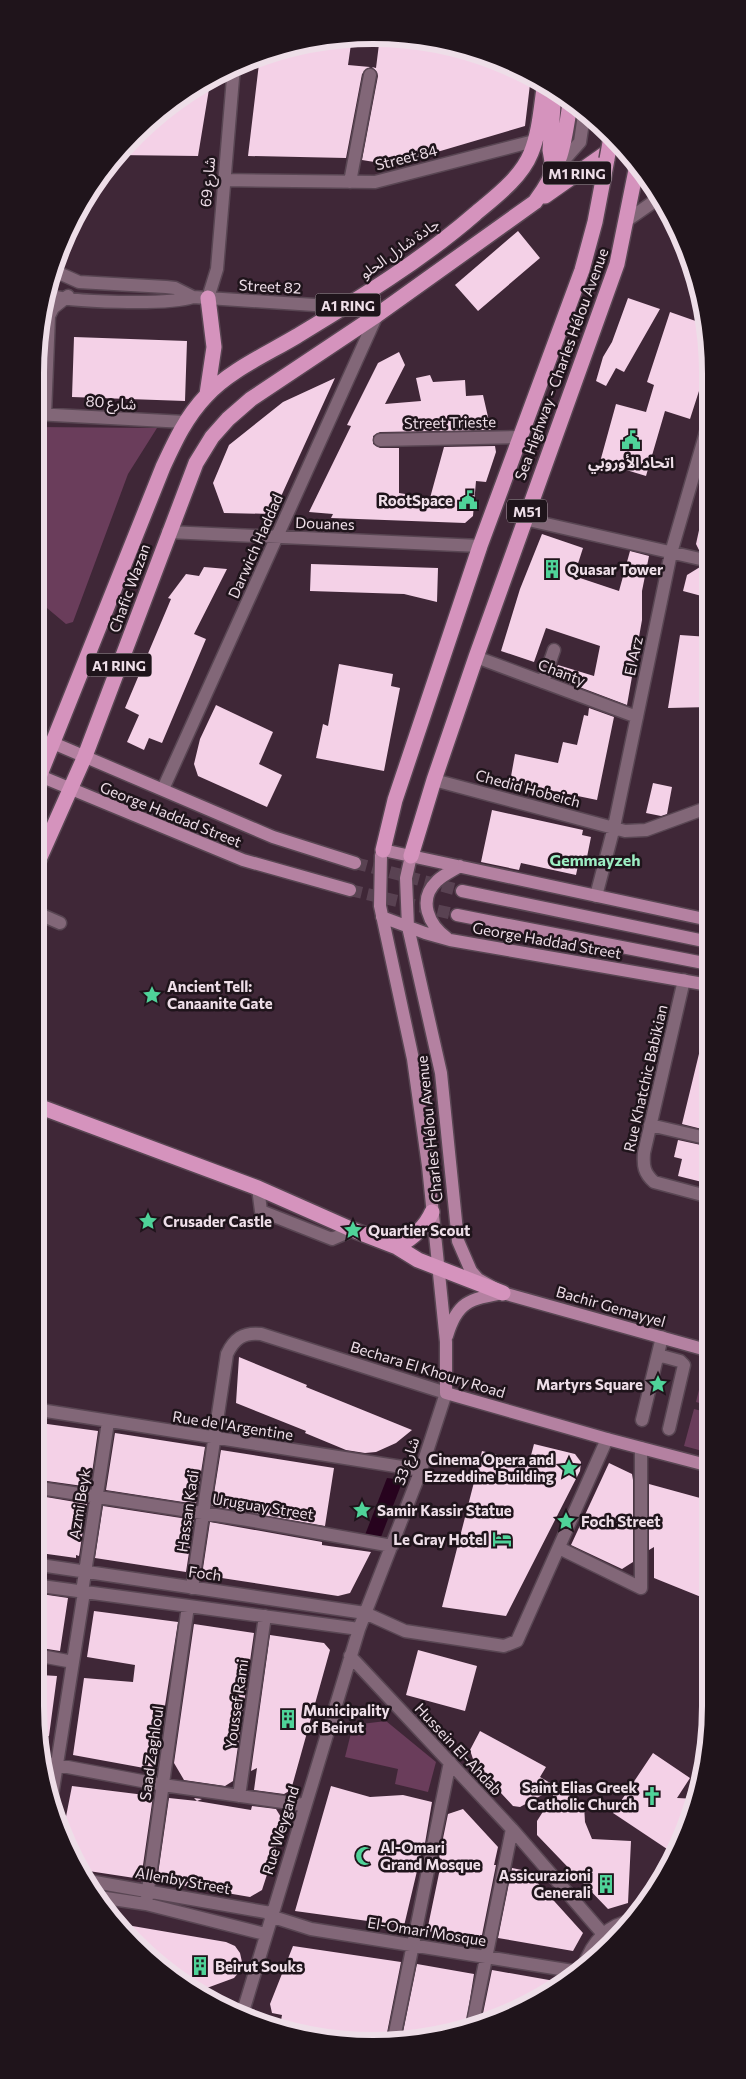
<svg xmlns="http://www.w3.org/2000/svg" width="746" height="2079" font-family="Commissioner,'Noto Sans Arabic',sans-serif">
	<rect width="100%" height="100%" fill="#3f2737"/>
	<path fill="#6a3d5b" d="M35,427L157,428L128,474L73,622L66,624L41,603L36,594Z
		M705,1365L710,1367V1406L696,1402Z
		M694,1409L710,1413V1453L684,1446Z
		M386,1721L436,1762L428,1792L395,1784L398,1769L345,1757L353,1725Z"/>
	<path fill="#27031e" d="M387,1478L403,1480L381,1537L365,1535Z"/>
	<path fill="#f4d1e7" d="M380,36H395L460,46L531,76L525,126L393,165L362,160L378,76L377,72L372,67L376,68Z
		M352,37L348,65L370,67L362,74L346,158L248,156L260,55L281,56L282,49L329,38Z
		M211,77L198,156L116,155L150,119Z
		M518,231L540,258L478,311L455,285Z
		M628,298L660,309L624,372L616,368L606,386L596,381L603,357L612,342Z
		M670,312L707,325L708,329V363L690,419L665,411L646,476L600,462L616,404L646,412L654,385L647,382Z
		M74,337L187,341L185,401L72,397Z
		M399,352L405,365L385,404L421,401L416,378L430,375L433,382L465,380L466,396L483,395L491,430L380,432L373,436V444L380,448H399V493L430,498L444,447L495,446L496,452L486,482L476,481L473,516L465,523L331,518L333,514L309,512L351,426L347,425L378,363Z
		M335,378L273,514L224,513L213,483L229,445L283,402Z
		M703,512L708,513L709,553L699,550L696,544Z
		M542,534L583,548L574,576L619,591L630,551L649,556L642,591V620L627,705L553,677L558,665L594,676L600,646L546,628L534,662L501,651L520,589Z
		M311,564L438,568L437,602L404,594L310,591Z
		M204,567L227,569L194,634L206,639L162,743L149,738L144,750L127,742L139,715L125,708L171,599L168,598L186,574L199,576Z
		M700,567L709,569V598L683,591L687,575Z
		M680,635L709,637V707L668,708Z
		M339,664L393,674L391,686L400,688L384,771L316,758L323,724L328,726Z
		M216,705L273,732L259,764L282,775L267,807L198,776L194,764L200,739Z
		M589,708L614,717L597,800L510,782L515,754L558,763L563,742L577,745L584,715L588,716Z
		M653,783L672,787L667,814L661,816L646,813Z
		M492,810L583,830L582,835L591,837L587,857L580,856L576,875L521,863L519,870L481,862Z
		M705,1029L710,1030V1131L682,1124Z
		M678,1140L710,1147V1184L678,1176L682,1159L674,1157Z
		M239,1357L307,1385L306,1387L412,1430L396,1443L376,1452L365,1453L346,1450L305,1433L306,1431L236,1403Z
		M40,1423L98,1431L90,1487L40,1480Z
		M115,1433L205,1447L196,1504L106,1490Z
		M534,1444L575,1454L581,1462L580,1471L506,1616L442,1607L482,1451L529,1463Z
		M221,1450L334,1468L325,1526L212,1506Z
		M609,1463L632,1474L633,1480V1562L622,1569L571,1545Z
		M649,1484L711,1501V1601L654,1578V1547L649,1550Z
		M40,1496L87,1504L79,1556L76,1555V1558L40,1553Z
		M103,1506L194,1520L186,1572L95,1558Z
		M210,1522L322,1542V1545L371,1552L350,1593L338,1596L202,1575Z
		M41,1594L68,1598L60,1651L41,1648Z
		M94,1611L178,1622L155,1770L73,1755L84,1678L133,1682L135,1665L87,1657Z
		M194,1624L254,1633L233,1781L225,1786L184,1780L174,1763Z
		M270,1635L324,1643L330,1650L291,1790L284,1794L254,1790L257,1768L251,1771Z
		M418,1650L477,1666L465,1711L406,1695Z
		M41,1675L57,1676L49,1736H41Z
		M480,1731L546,1767L540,1777L557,1787L520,1807L513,1806L475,1765L470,1750Z
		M653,1753L690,1778L677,1798L697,1799L673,1853L613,1813Z
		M72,1786L153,1796L141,1879L82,1870L62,1837Z
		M331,1786L370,1797L403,1795L432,1802L423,1855L421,1854L404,1926L295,1911Z
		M558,1788L584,1805L585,1822L592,1839L631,1841L628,1903L608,1909L537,1835V1821Z
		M169,1798L197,1801L194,1798L202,1799L197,1801L251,1810L252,1806L276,1809L284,1822L262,1890L250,1897L157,1881Z
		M463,1809L498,1847L494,1865H496L482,1935H480L479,1941L427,1931L442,1859L439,1858L448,1814Z
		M512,1868L527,1871L583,1933L573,1951L498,1938Z
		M115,1923L226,1942L235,1946L240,1953L242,1962L240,1971L234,1978L196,1992L189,1988V1983L179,1981L167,1974Z
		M293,1946L401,1962L385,2043L363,2042L280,2026L282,2015L272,2013L270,2004Z
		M417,1964L474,1974L465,2030L401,2042Z
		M492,1970L566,1983L481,2023Z"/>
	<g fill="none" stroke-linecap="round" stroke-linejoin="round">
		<path stroke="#594252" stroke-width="12" stroke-dasharray="12 6" stroke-linecap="butt" d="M355,863L462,891
			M350,890L457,915"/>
		<g stroke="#594653" stroke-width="15">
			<path id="minor" d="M556,169L580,142L584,115
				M223,180L375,182L534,141
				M350,182L370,75
				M626,221L659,198
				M52,270L79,282L166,287L175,288L193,297
				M45,294C68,303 170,305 193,297L345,307
				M208,298L217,269L234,66
				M35,414L185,422
				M45,414L49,316L53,308L68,296
				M380,440L520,437
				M524,519L709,561
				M168,532L480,546
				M476,657L637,717
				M543,682L554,650
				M434,780L625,831L646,830L709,807
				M163,789L377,315
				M596,896L614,827L671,553L708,425
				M37,913L60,923
				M684,980L644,1153C643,1166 644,1173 654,1182L710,1197
				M650,1125L710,1139
				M258,1188L261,1211L332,1239L353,1230
				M658,1355L680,1361L684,1365L669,1429
				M40,1410L421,1470
				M642,1420L662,1337
				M40,1488L248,1520L392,1546
				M559,1548L641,1588V1448
				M40,1565L365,1613L405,1631L504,1646L517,1641L607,1439
				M41,1586L359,1629
				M192,1588L227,1354C234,1339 243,1332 261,1334L446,1393L421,1470L359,1629L242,2015
				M82,1592L108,1422
				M41,1656L73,1662
				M350,1656L512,1829L603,1934
				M41,1762L163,1785L304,1805
				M239,1796L265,1616
				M51,1802L84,1592
				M89,1881L271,1913
				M99,1897L146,1904L265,1934
				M146,1904L188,1606
				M270,1916L311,1929L579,1972
				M583,1968C591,1944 606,1925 633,1920
				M472,2027L512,1829
				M393,2043L450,1762"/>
		</g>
		<g stroke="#594653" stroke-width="15">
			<path id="major" d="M53,743L273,837L355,863
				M40,776L243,860L350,890
				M411,856L406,878L408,927L441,1073L458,1241L471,1271L478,1279L503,1293L710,1351
				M462,891L709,942
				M457,915L709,964
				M382,917L425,933L450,940L709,985
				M709,920L383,850L381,856L380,906L413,1059L428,1166L446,1342V1393L607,1439L710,1466
				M447,938C429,925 417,900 437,881C443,875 452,871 460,866
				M447,1336C457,1302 469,1299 503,1293"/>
		</g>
		<g stroke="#594653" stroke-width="18">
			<path id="highway" d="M554,173L550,150L554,90
				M545,196L619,144
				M207,394L214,347L208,298
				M37,782L163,467C175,441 186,417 206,396C230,370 267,354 297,336C358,299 421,261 475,214C495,197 521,178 531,153C540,131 541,106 545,82
				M383,850L395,800L480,546L582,270L595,222L607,159
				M411,856L434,780L476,657L617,264L637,165
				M37,864L85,756L196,463L212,437L228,419L251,399L377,315L535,202C561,167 564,146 570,103
				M38,1106L258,1188L353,1230L397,1247L418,1260L503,1293
				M397,1247C413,1238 425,1228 432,1212"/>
		</g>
		<use href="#minor" stroke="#826778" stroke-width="12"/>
		<use href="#major" stroke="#b481a1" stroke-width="12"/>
		<use href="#highway" stroke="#d593bd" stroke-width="15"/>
		<g stroke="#594653" stroke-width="18" stroke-linecap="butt">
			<path id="highway-bridge" d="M607,159L611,137"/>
		</g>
		<use href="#highway-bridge" stroke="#d593bd" stroke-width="15"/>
	</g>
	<defs>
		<g id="civic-bare" transform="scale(1.5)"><path d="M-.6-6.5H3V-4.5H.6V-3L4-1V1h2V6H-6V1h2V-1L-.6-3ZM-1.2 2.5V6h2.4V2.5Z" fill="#4fd399" stroke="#1f141b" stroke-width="2.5" paint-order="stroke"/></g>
		<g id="building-bare" transform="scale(1.5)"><path d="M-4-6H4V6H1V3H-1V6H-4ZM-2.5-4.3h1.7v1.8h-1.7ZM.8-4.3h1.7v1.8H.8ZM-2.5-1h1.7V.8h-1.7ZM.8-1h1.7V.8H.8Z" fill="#4fd399" stroke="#1f141b" stroke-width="2.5" paint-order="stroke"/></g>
		<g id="sight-bare" transform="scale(1.5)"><path d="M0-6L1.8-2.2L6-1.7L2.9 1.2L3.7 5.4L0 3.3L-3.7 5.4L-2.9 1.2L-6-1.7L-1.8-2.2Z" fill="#4fd399" stroke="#1f141b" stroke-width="2.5" paint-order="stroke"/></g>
		<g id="hotel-bare" transform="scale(1.5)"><path d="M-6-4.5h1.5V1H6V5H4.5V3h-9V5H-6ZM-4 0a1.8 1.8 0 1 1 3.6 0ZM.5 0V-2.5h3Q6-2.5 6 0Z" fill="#4fd399" stroke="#1f141b" stroke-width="2.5" paint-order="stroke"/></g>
		<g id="church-bare" transform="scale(1.5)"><path d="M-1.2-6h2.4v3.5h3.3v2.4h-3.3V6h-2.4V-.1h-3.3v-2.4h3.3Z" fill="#4fd399" stroke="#1f141b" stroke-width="2.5" paint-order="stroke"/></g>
		<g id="mosque-bare" transform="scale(1.5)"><path d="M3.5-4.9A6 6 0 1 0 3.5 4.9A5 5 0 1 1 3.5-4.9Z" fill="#4fd399" stroke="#1f141b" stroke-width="2.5" paint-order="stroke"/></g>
	</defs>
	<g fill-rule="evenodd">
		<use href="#civic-bare" x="631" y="440"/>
		<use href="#civic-bare" x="468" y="500"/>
		<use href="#building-bare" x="552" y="569"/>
		<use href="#sight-bare" x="152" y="995"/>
		<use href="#sight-bare" x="148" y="1221"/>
		<use href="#sight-bare" x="353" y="1230"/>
		<use href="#sight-bare" x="658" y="1384"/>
		<use href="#sight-bare" x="569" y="1468"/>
		<use href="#sight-bare" x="362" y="1510"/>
		<use href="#sight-bare" x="566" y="1521"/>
		<use href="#hotel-bare" x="502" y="1539"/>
		<use href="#building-bare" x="288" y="1719"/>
		<use href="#church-bare" x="652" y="1796"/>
		<use href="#mosque-bare" x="365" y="1856"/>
		<use href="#building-bare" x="606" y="1884"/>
		<use href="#building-bare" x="200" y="1966"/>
	</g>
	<g text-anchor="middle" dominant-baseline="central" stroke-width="5" stroke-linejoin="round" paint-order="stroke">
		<g fill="#1f141b" stroke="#b0a1aa" stroke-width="1">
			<rect x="543" y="161.5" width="68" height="23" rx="4"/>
			<rect x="315.5" y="293.5" width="65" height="23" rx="4"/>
			<rect x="507" y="499.5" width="40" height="23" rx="4"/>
			<rect x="86.5" y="653.5" width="65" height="23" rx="4"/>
		</g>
		<g font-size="14" font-weight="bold" fill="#eedee8">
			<text x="577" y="173">M1 RING</text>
			<text x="348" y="305">A1 RING</text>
			<text x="527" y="511">M51</text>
			<text x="119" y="665">A1 RING</text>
		</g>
		<g font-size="15" fill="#eedee8" stroke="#1f141b">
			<text transform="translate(406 157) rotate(-14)">Street 84</text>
			<text transform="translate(207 182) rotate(-85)">شارع 69</text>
			<text transform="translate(399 248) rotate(-35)">جادة شارل الحلو</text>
			<text transform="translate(270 286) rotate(3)">Street 82</text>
			<text transform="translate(561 364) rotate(-70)">Sea Highway - Charles Hélou Avenue</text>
			<text transform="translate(111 402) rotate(4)">شارع 80</text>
			<text transform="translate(450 422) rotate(-1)">Street Trieste</text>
			<text transform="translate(325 523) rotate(2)">Douanes</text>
			<text transform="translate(255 546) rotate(-66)">Darwich Haddad</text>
			<text transform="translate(129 588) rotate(-70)">Chafic Wazan</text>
			<text transform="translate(633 656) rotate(-78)">El Arz</text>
			<text transform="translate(562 672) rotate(21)">Chanty</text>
			<text transform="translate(528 788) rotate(15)">Chedid Hobeich</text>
			<text transform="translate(171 814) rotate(22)">George Haddad Street</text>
			<text transform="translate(547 940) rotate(10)">George Haddad Street</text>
			<text transform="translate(645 1078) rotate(-77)">Rue Khatchic Babikian</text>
			<text transform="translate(429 1129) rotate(-96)">Charles Hélou Avenue</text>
			<text transform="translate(611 1306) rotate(16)">Bachir Gemayyel</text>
			<text transform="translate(428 1369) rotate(17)">Bechara El Khoury Road</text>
			<text transform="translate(233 1425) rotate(9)">Rue de l'Argentine</text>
			<text transform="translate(406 1461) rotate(-71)">شارع 33</text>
			<text transform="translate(79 1504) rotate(-81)">Azmi Beyk</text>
			<text transform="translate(263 1506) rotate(9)">Uruguay Street</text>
			<text transform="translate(187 1511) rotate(-82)">Hassan Kadi</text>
			<text transform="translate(205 1573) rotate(8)">Foch</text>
			<text transform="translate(236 1704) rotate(-82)">Youssef Rami</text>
			<text transform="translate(459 1749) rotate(47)">Hussein El-Ahdab</text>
			<text transform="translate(151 1753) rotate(-82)">Saad Zaghloul</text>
			<text transform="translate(280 1830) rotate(-73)">Rue Weygand</text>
			<text transform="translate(183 1880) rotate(10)">Allenby Street</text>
			<text transform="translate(427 1931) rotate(9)">El-Omari Mosque</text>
		</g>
		<g font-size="15" font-weight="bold" fill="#eedee8" stroke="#1f141b" text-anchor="start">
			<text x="631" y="462" text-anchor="middle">اتحاد الأوروبي</text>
			<text x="453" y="500" text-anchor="end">RootSpace</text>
			<text x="567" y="569">Quasar Tower</text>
			<text x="167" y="986">Ancient Tell:<tspan x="167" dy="17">Canaanite Gate</tspan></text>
			<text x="163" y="1221">Crusader Castle</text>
			<text x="368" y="1230">Quartier Scout</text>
			<text x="643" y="1384" text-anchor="end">Martyrs Square</text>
			<text x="554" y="1459" text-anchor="end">Cinema Opera and<tspan x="554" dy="17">Ezzeddine Building</tspan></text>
			<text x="377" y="1510">Samir Kassir Statue</text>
			<text x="581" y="1521">Foch Street</text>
			<text x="487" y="1539" text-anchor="end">Le Gray Hotel</text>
			<text x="303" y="1710">Municipality<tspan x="303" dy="17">of Beirut</tspan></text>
			<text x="637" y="1787" text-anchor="end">Saint Elias Greek<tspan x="637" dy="17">Catholic Church</tspan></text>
			<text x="380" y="1847">Al-Omari<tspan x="380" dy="17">Grand Mosque</tspan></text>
			<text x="591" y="1875" text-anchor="end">Assicurazioni<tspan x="591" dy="17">Generali</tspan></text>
			<text x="215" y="1966">Beirut Souks</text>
		</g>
		<g font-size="16" font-weight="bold" fill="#9ceec3" stroke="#1f141b">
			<text x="595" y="859">Gemmayzeh</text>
		</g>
	</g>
	<path d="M0 0H746V2079H0ZM373 44H373A329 329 0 0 1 702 373V1706A329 329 0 0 1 373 2035H373A329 329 0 0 1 44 1706V373A329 329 0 0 1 373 44Z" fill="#1f141b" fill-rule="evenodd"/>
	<path fill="none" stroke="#eedee8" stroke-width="6" d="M373 44H373A329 329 0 0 1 702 373V1706A329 329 0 0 1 373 2035H373A329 329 0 0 1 44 1706V373A329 329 0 0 1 373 44Z"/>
</svg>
